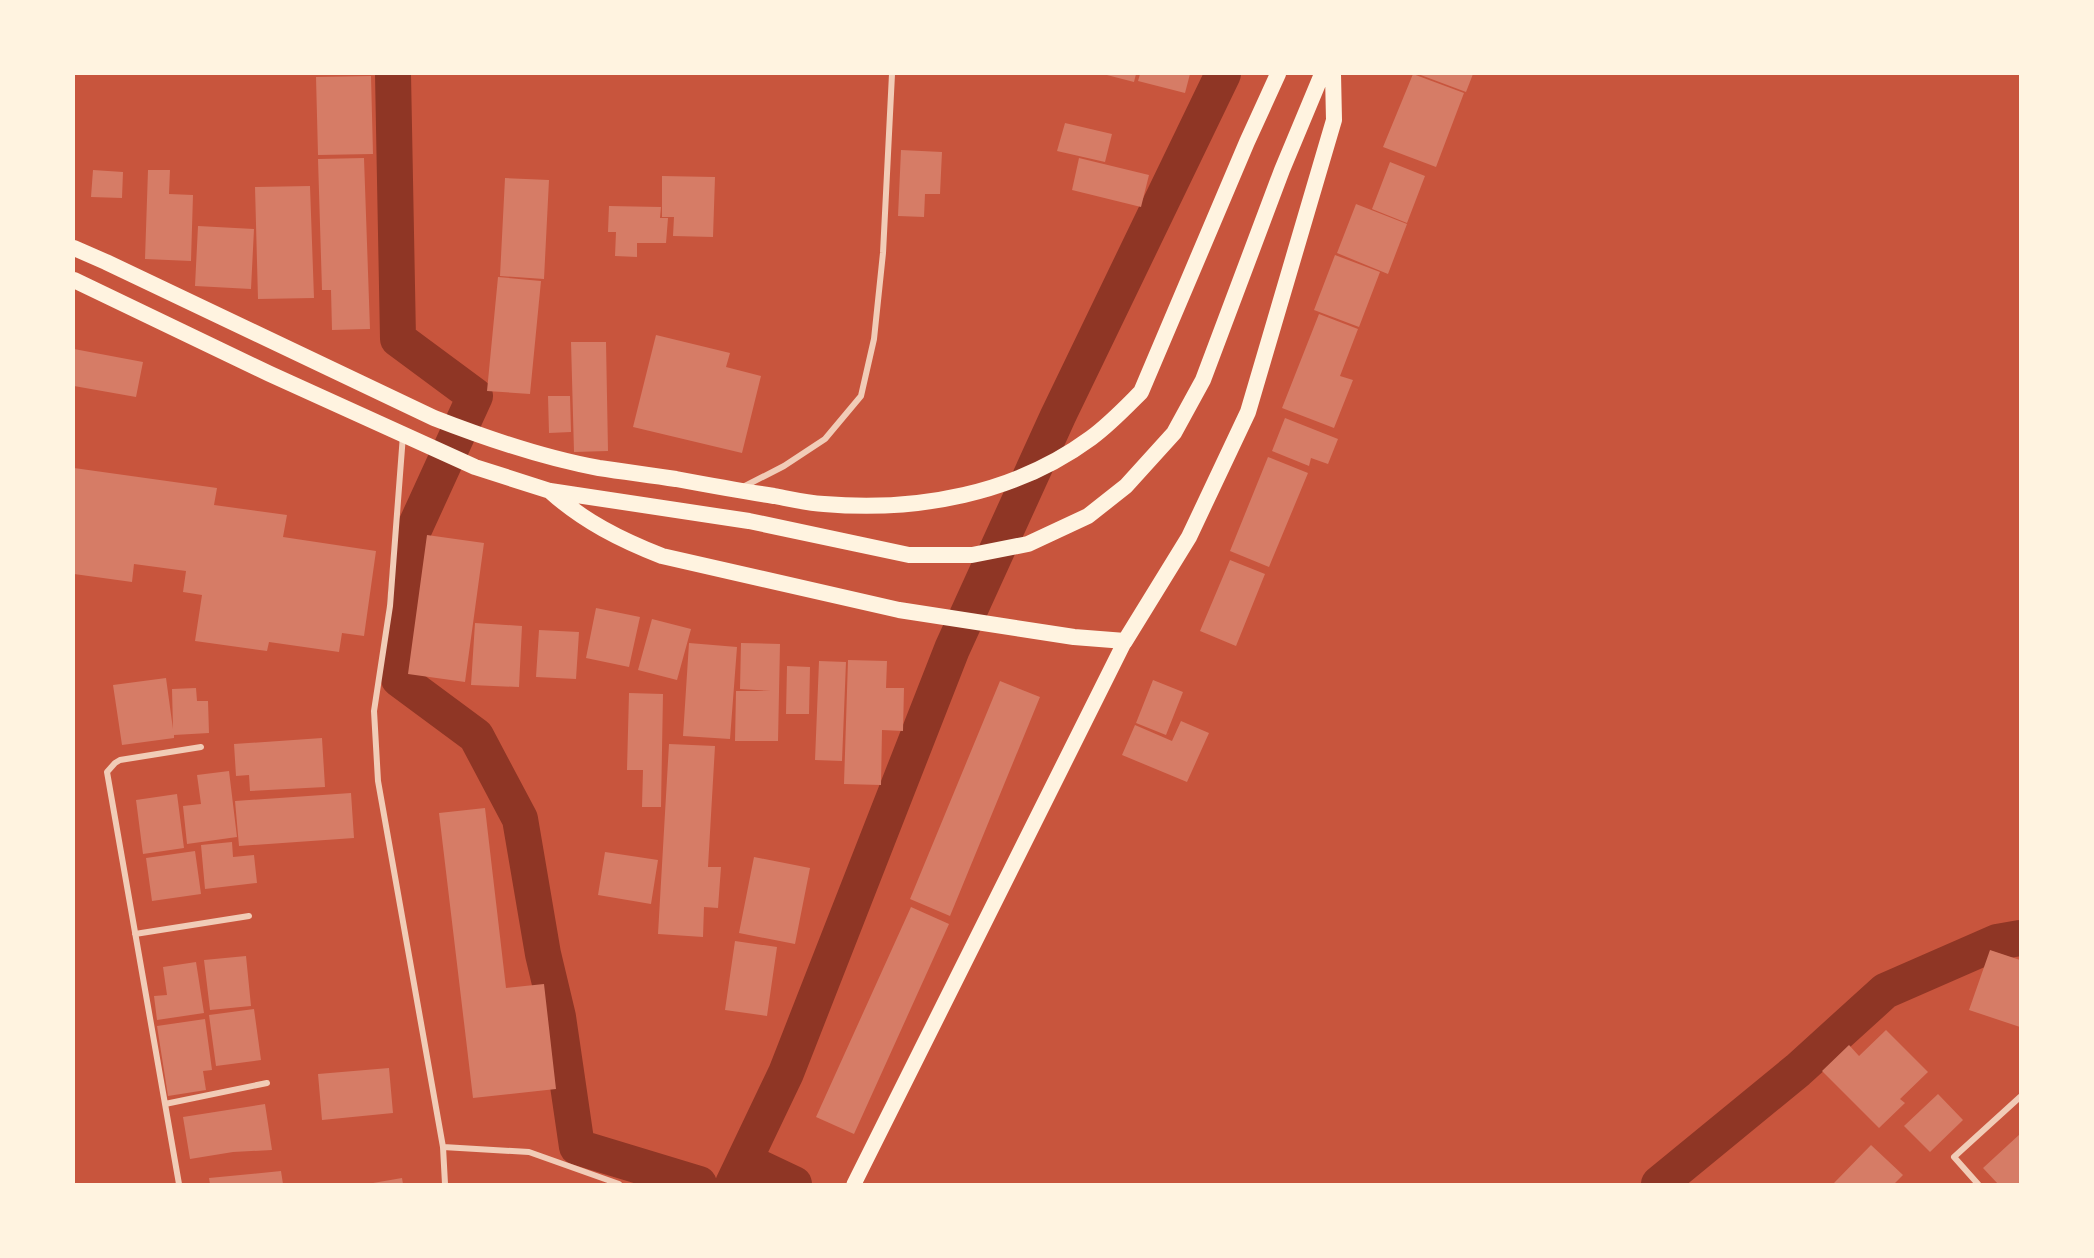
<svg xmlns="http://www.w3.org/2000/svg" width="2094" height="1258" font-family="Raleway,sans-serif">
	<rect width="100%" height="100%" fill="#c8553d"/>
	<g fill="none" stroke-linecap="round" stroke-linejoin="round">
		<path stroke="#8f3625" stroke-width="36" d="M393,74L398,339L475,396L411,536L399,679L476,736L520,819L543,954L558,1017L577,1147L699,1184
			M745,1161L794,1184
			M733,1184L786,1073L952,649L1058,416L1223,74
			M1659,1184L1798,1070L1885,991L1997,942L2020,938"/>
	</g>
	<path fill="#d67c66" d="M1103,74H1136L1134,82Z
		M1140,74H1190L1185,93L1138,81Z
		M1413,74L1464,93L1436,167L1383,147Z
		M1418,74H1473L1466,92Z
		M371,76L373,154L318,155L316,77Z
		M1065,123L1112,134L1105,162L1057,151Z
		M901,150L942,152L940,194H925L924,217L898,216Z
		M364,158L370,329L332,330L331,290H322L318,159Z
		M1079,158L1149,175L1141,207L1072,190Z
		M1390,162L1425,176L1407,223L1372,209Z
		M93,170L123,172L122,198L91,197Z
		M148,170H170L169,194L193,195L191,261L145,259Z
		M662,176L715,177L713,237L673,236L674,217H662Z
		M505,178L549,180L544,279L500,276Z
		M310,186L314,298L258,299L255,187Z
		M1356,204L1407,224L1388,274L1337,253Z
		M609,206L661,207L660,218H668L666,243H637V257L615,256L616,232H608Z
		M198,226L254,229L251,289L195,286Z
		M1335,255L1380,272L1359,327L1314,310Z
		M498,277L541,281L530,394L487,391Z
		M1319,314L1358,329L1340,376L1353,380L1334,428L1282,408Z
		M656,335L730,353L726,367L761,376L742,453L633,427Z
		M571,342H606L608,451L574,452Z
		M74,349L143,362L136,397L74,386Z
		M548,396H570L571,432L549,433Z
		M1285,418L1338,439L1328,464L1311,458L1309,466L1272,451Z
		M1268,457L1308,473L1269,567L1230,551Z
		M74,468L217,488L214,505L287,515L283,537L376,551L364,636L342,633L339,652L269,642L267,651L195,641L202,595L183,592L186,571L134,564L132,582L74,574Z
		M427,535L484,543L465,682L408,674Z
		M1230,560L1265,574L1236,646L1200,631Z
		M596,608L640,617L629,667L586,658Z
		M652,619L691,629L677,680L638,670Z
		M475,623L522,626L519,687L471,685Z
		M539,630L579,632L576,679L536,677Z
		M689,643L737,647L730,739L683,736Z
		M741,643L780,644L778,741H735L736,691H771L740,689Z
		M848,660L887,661L886,688H904L903,731L882,730L881,785L844,784Z
		M819,661L846,662L842,761L815,760Z
		M787,666L810,667L809,714H786Z
		M166,678L173,729L172,689L196,688L197,701H208L209,733L174,735V738L122,745L113,685Z
		M1153,680L1183,692L1166,735L1136,723Z
		M1000,681L1040,697L950,916L910,899Z
		M629,693L663,694L661,807H642L643,770H627Z
		M1181,721L1209,733L1187,782L1122,755L1135,725L1172,741Z
		M322,738L325,787L250,791L249,775L236,776L234,744Z
		M669,744L715,746L708,867H721L718,908L704,907L703,937L658,934Z
		M229,771L237,837L187,844L183,806L201,804L197,775Z
		M351,793L354,838L239,846L235,801Z
		M177,794L184,848L143,854L136,800Z
		M485,808L506,988L544,984L556,1089L473,1098L439,813Z
		M232,842L233,857L254,855L257,883L205,889L201,845Z
		M195,851L201,894L152,901L146,858Z
		M605,852L658,860L651,904L598,895Z
		M754,857L810,868L795,944L739,933Z
		M911,907L949,924L854,1134L816,1117Z
		M735,941L777,947L767,1016L725,1010Z
		M1990,950L2020,960V1027L1969,1010Z
		M246,956L251,1006L210,1010L204,960Z
		M196,962L204,1013L157,1020L154,996L167,995L163,967Z
		M254,1009L261,1060L216,1066L209,1015Z
		M205,1019L212,1070L203,1071L206,1090L168,1096L157,1026Z
		M1886,1030L1928,1072L1900,1099L1905,1103L1879,1128L1822,1071L1849,1045L1859,1056Z
		M389,1068L393,1113L322,1120L318,1074Z
		M1938,1094L1963,1120L1930,1152L1904,1126Z
		M265,1104L272,1150L233,1152L190,1159L183,1117Z
		M2020,1134V1184H1998L1983,1168Z
		M1871,1145L1903,1175L1894,1184H1836L1834,1183Z
		M281,1171L283,1184H210L209,1178Z
		M402,1178L403,1184H373V1183Z"/>
	<g fill="none" stroke-linecap="round" stroke-linejoin="round">
		<path stroke="#f1ccb7" stroke-width="6" d="M403,435L390,606L374,711L378,781L443,1147L445,1184
			M743,487L784,466L825,439L861,396L874,339L883,253L892,74
			M135,934L249,916
			M165,1104L267,1083
			M443,1147L529,1152L619,1184
			M179,1184L107,772L115,763L120,760L201,747
			M1978,1184L1954,1157L2020,1097"/>
		<path stroke="#fff3e0" stroke-width="15" d="M854,1184L1125,641"/>
		<path stroke="#fff3e0" stroke-width="16" d="M74,248L106,262L434,418C488,439 543,458 599,468C625,472 650,475 676,479C708,485 741,491 774,496C790,499 807,503 824,504C917,512 1015,494 1091,438C1110,424 1125,408 1141,392L1247,142L1278,74
			M74,280L270,374L475,467L550,491L749,521L909,555H972L1028,544L1088,516L1126,486L1174,433L1203,380L1282,170L1322,74
			M550,491C583,521 621,540 662,556L899,610L1074,637L1125,641L1189,537L1248,412L1334,120L1333,74"/>
	</g>
	<rect width="2094" height="1258" fill="none" stroke="#fff3e0" stroke-width="150"/>
</svg>
